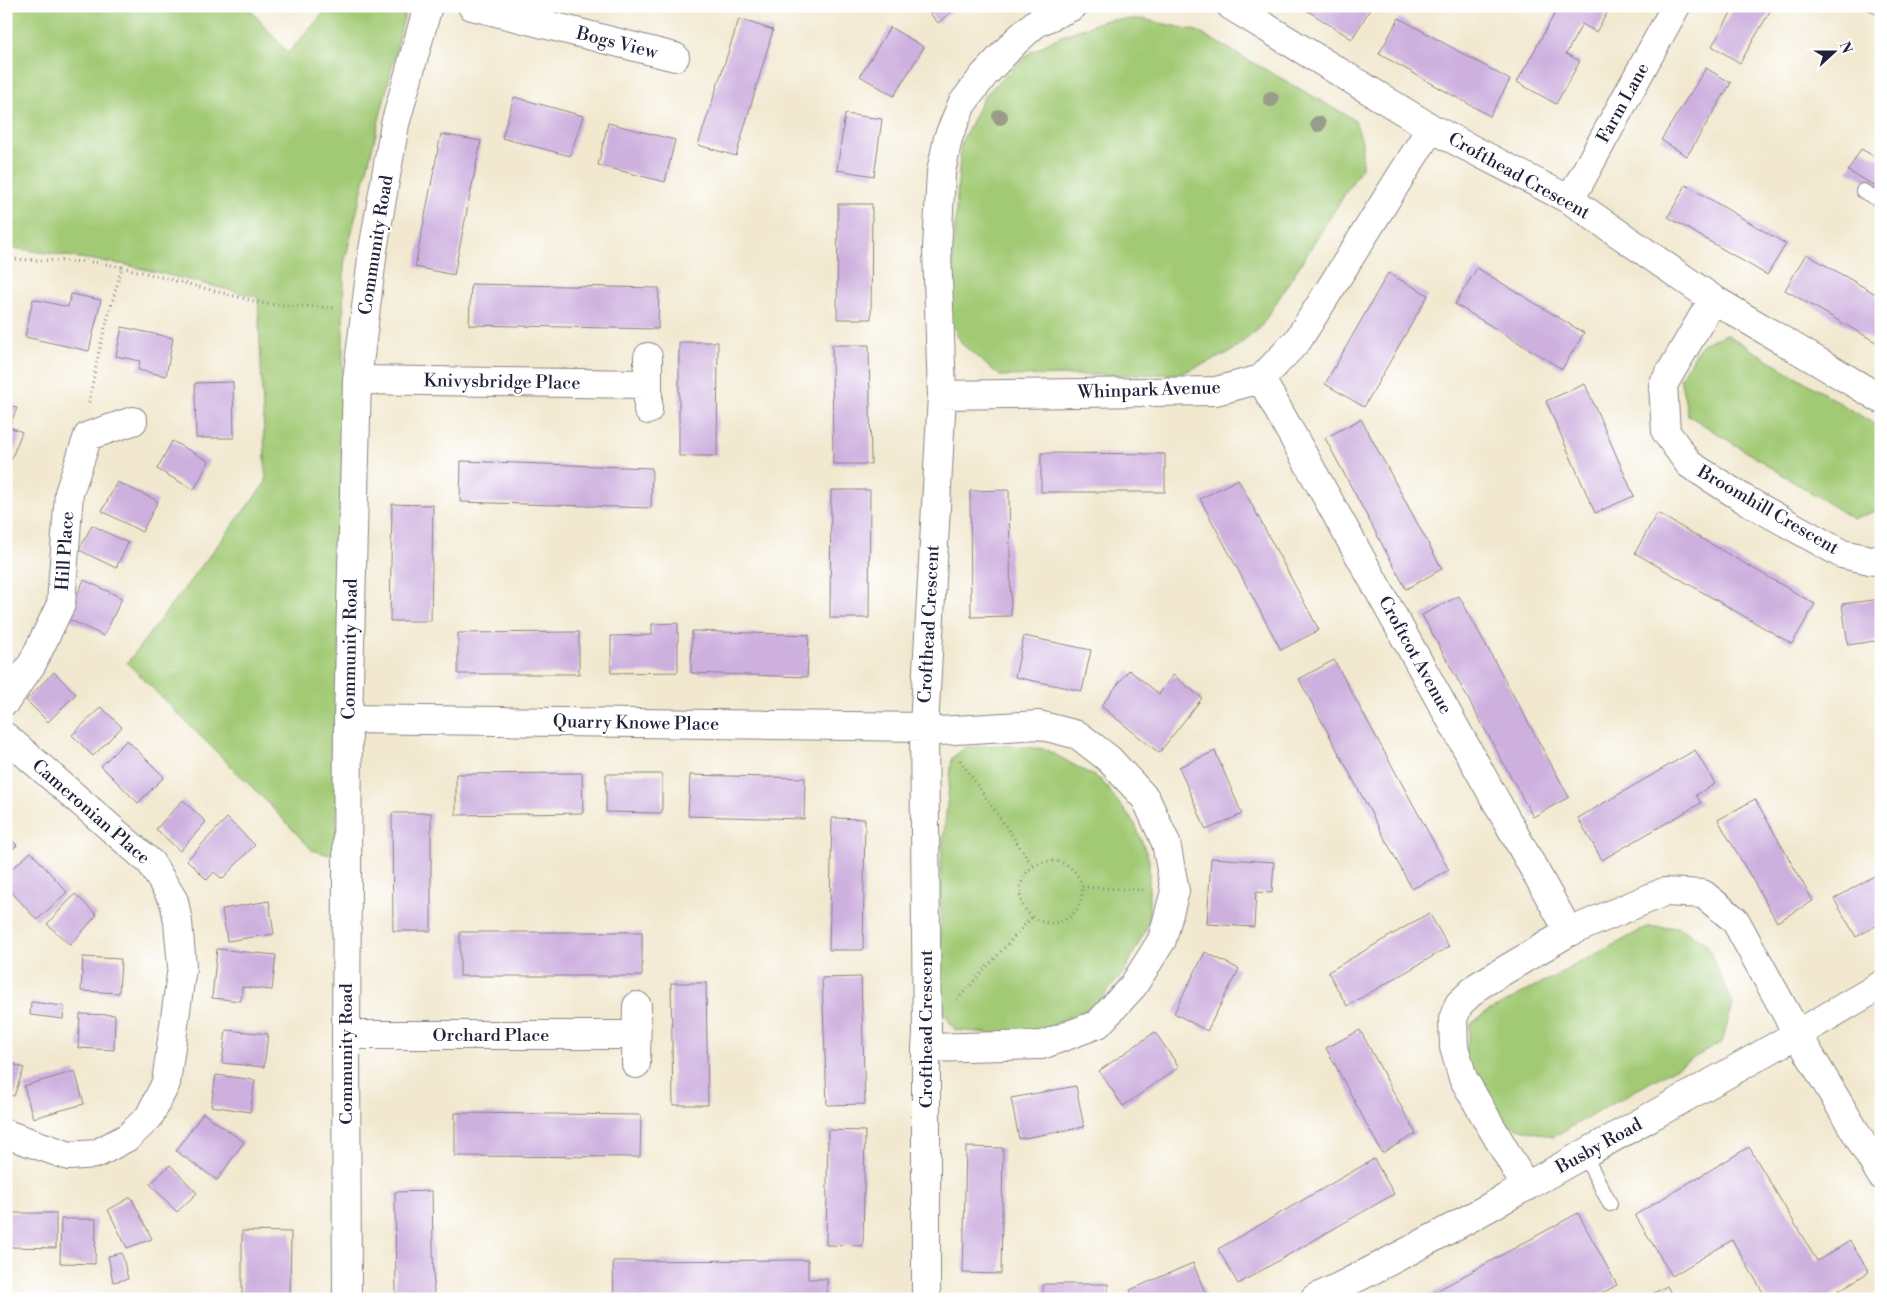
<svg xmlns="http://www.w3.org/2000/svg" width="1887" height="1305" font-family="'Libre Bodoni',serif">
	<rect width="100%" height="100%" fill="#fff"/>
	<filter id="ink" filterUnits="userSpaceOnUse"><feTurbulence type="fractalNoise" baseFrequency=".02" numOctaves="2"/><feDisplacementMap in="SourceGraphic" scale="10" xChannelSelector="R" yChannelSelector="G"/><feConvolveMatrix kernelMatrix="1 2 1 2 8 2 1 2 1" color-interpolation-filters="sRGB"/></filter>
	<filter id="wash" filterUnits="userSpaceOnUse"><feTurbulence type="fractalNoise" baseFrequency=".0096" numOctaves="4" result="noise"/><feDisplacementMap in="SourceGraphic" scale="20" xChannelSelector="R" yChannelSelector="G"/><feGaussianBlur stdDeviation="1.12" result="paint"/><feColorMatrix in="noise" values="0 0 0 0 0 0 0 0 0 0 0 0 0 0 0 0 0 1.4 0 .05"/><feComposite in="paint" operator="in"/></filter>
	<g filter="url(#wash)">
		<rect width="100%" height="100%" fill="#f1e8cf"/>
		<path fill="#a2ca75" stroke="#627658" d="M6,6H247L288,53L330,6H407L344,264L336,857L312,850L263,798L127,663L266,482L258,297L127,265L6,247Z
			M1142,19L1197,31L1355,120L1362,142V167L1260,328L1229,353L1180,374L1000,376L962,344L948,318L961,143L985,95L1028,54L1059,37L1106,20Z
			M1726,334L1881,428V509L1853,519L1688,415L1680,378L1702,344Z
			M1003,745L1045,749L1101,780L1135,824L1149,860V923L1124,972L1096,1005L1043,1030L998,1034L955,1030L940,1007L941,861L952,758L966,747Z
			M1647,927H1678L1705,942L1733,1004L1722,1042L1553,1137L1518,1128L1489,1115L1464,1062L1471,1024L1485,1013Z"/>
		<g id="blocks">
			<path fill="#ceb0df" d="M924,6H958L938,23Z
				M1300,6H1372L1352,39Z
				M1559,6H1611L1596,32L1582,24L1566,54L1580,61L1556,104L1517,82Z
				M1735,6H1773L1740,63L1712,46Z
				M1863,6H1881V18Z
				M1399,18L1510,80L1490,116L1379,54Z
				M739,19L773,30L736,156L698,145Z
				M890,27L924,47L894,96L860,76Z
				M1706,68L1731,83L1687,156L1661,140Z
				M514,97L583,116L570,156L502,138Z
				M845,114L882,119L874,176L837,170Z
				M608,123L675,140L665,182L598,165Z
				M441,134L481,141L454,275L415,267Z
				M1861,149L1881,160V189L1848,171Z
				M1686,185L1786,244L1767,275L1668,217Z
				M838,204H872L871,319H837Z
				M1806,254L1881,297V345L1785,290Z
				M1477,268L1584,333L1562,369L1455,304Z
				M1388,273L1428,295L1364,407L1325,384Z
				M471,284L659,288L658,329L469,325Z
				M71,294L101,300L89,351L25,337L33,299L68,307Z
				M122,327L173,338L166,376L138,370L140,361L116,356Z
				M679,342H718L717,456H679Z
				M832,345H869L871,464H833Z
				M233,382L234,438H196L195,383Z
				M1585,384L1634,496L1595,513L1546,401Z
				M6,403L17,408L9,427L22,432L11,460L6,458Z
				M1361,419L1442,569L1406,589L1325,438Z
				M172,441L209,461L194,490L157,469Z
				M1041,453L1165,454V492H1041Z
				M461,461L652,468L651,508L460,502Z
				M1238,479L1319,630L1281,650L1200,499Z
				M117,482L158,501L142,532L102,511Z
				M831,490H870L869,618H830Z
				M1009,490L1011,616L971,617L970,491Z
				M392,504L433,505L431,621H390Z
				M1657,513L1815,604L1792,644L1635,553Z
				M92,525L128,543L116,568L79,550Z
				M84,580L122,598L104,636L66,618Z
				M1459,596L1569,797L1533,817L1422,615Z
				M1881,599V640L1848,645L1842,604Z
				M678,623V672L611,673V636L652,635V624Z
				M692,631L809,635L807,677L691,673Z
				M579,632V674H458V633Z
				M1024,636L1091,650L1082,691L1015,677Z
				M1334,660L1449,870L1412,889L1299,679Z
				M1129,670L1159,694L1173,675L1202,698L1159,753L1101,706Z
				M54,672L76,694L48,722L26,700Z
				M101,707L122,727L93,756L72,735Z
				M127,740L164,777L138,803L101,766Z
				M1695,750L1715,784L1696,795L1701,803L1602,860L1578,818Z
				M1215,751L1242,814L1206,830L1179,767Z
				M582,773L583,813L456,815V774Z
				M606,774H662V813L606,812Z
				M690,775L805,778L804,819L688,816Z
				M1755,799L1813,901L1777,922L1718,820Z
				M183,800L206,822L180,851L156,829Z
				M392,813H431V931H393Z
				M227,818L255,845L222,879L214,872L207,880L187,860Z
				M832,818L865,819L863,950H829Z
				M6,835L17,845L6,856Z
				M31,852L67,892L37,920L6,886V874Z
				M1211,858L1274,862L1272,893L1256,892L1254,927L1207,924Z
				M1881,872V923L1856,937L1834,899Z
				M75,894L97,915L70,945L47,924Z
				M269,901L274,934L227,941L222,909Z
				M1429,913L1449,947L1347,1006L1328,972Z
				M460,932H642V976H460Z
				M217,949L276,955L272,990L242,987L241,1001L212,998Z
				M1205,952L1239,969L1207,1031L1174,1013Z
				M83,957L121,959L119,993L81,991Z
				M861,977L865,1104L827,1105L822,978Z
				M671,983H706L708,1105H673Z
				M31,1002L64,1006L63,1019L30,1015Z
				M80,1014L115,1015L114,1050L78,1048Z
				M226,1030L268,1034L264,1067L222,1063Z
				M1360,1030L1416,1134L1382,1153L1326,1048Z
				M1155,1032L1179,1067L1123,1106L1099,1071Z
				M8,1062L24,1068L14,1096L6,1094V1067Z
				M75,1071L84,1104L33,1118L24,1086Z
				M216,1075L255,1080L250,1112L211,1106Z
				M1076,1086L1084,1127L1019,1139L1011,1098Z
				M203,1113L244,1142L217,1180L176,1151Z
				M455,1113L641,1115L640,1157L455,1156Z
				M828,1130L865,1131L863,1246L826,1245Z
				M966,1147L1003,1148L1001,1274L963,1273Z
				M1749,1147L1817,1261L1850,1241L1869,1272L1825,1299H1767L1732,1240L1672,1276L1635,1215Z
				M1374,1159L1394,1194L1238,1284L1218,1249Z
				M170,1165L197,1193L177,1212L150,1184Z
				M432,1191L434,1299H396L395,1192Z
				M131,1197L152,1239L127,1248L108,1210Z
				M9,1213H56V1248L9,1247Z
				M1578,1213L1617,1285L1591,1299H1422Z
				M61,1219H96L95,1264L60,1263Z
				M242,1231L291,1232L290,1299H242Z
				M122,1253L128,1279L113,1282L108,1256Z
				M808,1260V1279H827V1299H614L613,1261Z
				M1193,1263L1206,1295L1197,1299H1134L1130,1290Z
				M1043,1284H1108V1299H1043Z
				M1667,1286L1674,1299H1643Z"/>
		</g>
	</g>
	<g filter="url(#ink)">
		<use href="#blocks" fill-opacity="0" stroke="#8a8585" stroke-width="1"/>
		<g fill="none" stroke-linecap="round" stroke-linejoin="round">
			<g stroke="#8a8585" stroke-width="16">
				<path id="service" d="M1863,191L1881,201
					M1584,1154L1610,1204"/>
			</g>
			<g stroke="#8a8585" stroke-width="30">
				<path id="minor" d="M472,6L675,57
					M1231,6L1431,128L1570,200L1713,299L1881,399
					M1570,200L1676,6
					M1713,299L1663,385L1666,432L1689,464L1744,499L1842,554L1875,561L1881,557
					M648,357V410
					M1261,379L1569,932
					M357,380L647,384
					M942,395L1216,391L1261,379L1298,340L1431,128
					M6,701L32,664L61,604L69,493L88,436L133,421
					M348,719L924,727L939,731L1039,725L1078,735L1109,759L1146,799L1166,843L1175,891L1162,940L1133,986L1098,1024L1042,1045L926,1048
					M6,737L151,863L174,901L178,922L182,967L166,1083L149,1117L128,1137L96,1154L69,1156L6,1134
					M346,1035H636
					M636,1064L637,1006
					M1526,1187L1463,1078L1454,1047L1453,1019L1459,1004L1478,986L1569,932L1664,892L1703,894L1735,920L1798,1035L1881,1175
					M347,1299L346,1035L348,719L357,380L373,250L395,124L428,6
					M926,1299V1048L927,1034L924,727L942,395L937,249L941,172L948,138L962,104L984,75L1016,41L1036,23L1073,6
					M1314,1299C1406,1255 1495,1204 1584,1154C1684,1098 1783,1044 1881,985"/>
			</g>
			<path stroke="#8a8585" stroke-width="3" stroke-dasharray="1 4" stroke-linecap="butt" d="M6,259L94,262L122,267L101,342L88,406
				M122,267L265,304L337,308
				M960,760L1033,866
				M1020 892a31 31 0 1 1 62 0a31 31 0 1 1-62 0Z
				M1082,887L1144,890
				M957,1000L1032,917"/>
			<use href="#service" stroke="#fff" stroke-width="14"/>
			<use href="#minor" stroke="#fff" stroke-width="28"/>
		</g>
		<g fill="#989c89">
			<circle cx="1271" cy="99" r="8"/>
			<circle cx="1000" cy="117" r="8"/>
			<circle cx="1318" cy="124" r="8"/>
		</g>
	</g>
	<g text-anchor="middle" dominant-baseline="central" stroke-width="4.5" stroke-linejoin="round" paint-order="stroke">
		<g font-size="18" fill="#22223b" stroke="#fff">
			<text transform="translate(617 43) rotate(14)">Bogs View</text>
			<text transform="translate(1623 103) rotate(-61)">Farm Lane</text>
			<text transform="translate(1519 176) rotate(29)">Crofthead Crescent</text>
			<text transform="translate(376 245) rotate(-81)">Community Road</text>
			<text transform="translate(502 382) rotate(1)">Knivysbridge Place</text>
			<text transform="translate(1149 390) rotate(-2)">Whinpark Avenue</text>
			<text transform="translate(1768 510) rotate(30)">Broomhill Crescent</text>
			<text transform="translate(65 551) rotate(-86)">Hill Place</text>
			<text transform="translate(929 624) rotate(-87)">Crofthead Crescent</text>
			<text transform="translate(350 649) rotate(-89)">Community Road</text>
			<text transform="translate(1415 655) rotate(61)">Croftcot Avenue</text>
			<text transform="translate(636 723) rotate(1)">Quarry Knowe Place</text>
			<text transform="translate(91 812) rotate(41)">Cameronian Place</text>
			<text transform="translate(926 1029) rotate(-90)">Crofthead Crescent</text>
			<text x="491" y="1035">Orchard Place</text>
			<text transform="translate(346 1054) rotate(-90)">Community Road</text>
			<text transform="translate(1599 1146) rotate(-29)">Busby Road</text>
		</g>
	</g>
	<rect width="1887" height="1305" fill="none" stroke="#fff" stroke-width="25"/>
	<g transform="translate(1834 52) rotate(69)" stroke="#ffffff" stroke-width="4" paint-order="stroke">
	<path d="M0-4L9 19L0 12L-9 19Z" fill="#22223b"/>
	<text y="-8" font-size="14" font-weight="bold" text-anchor="middle" fill="#22223b">N</text>
	</g>
</svg>
